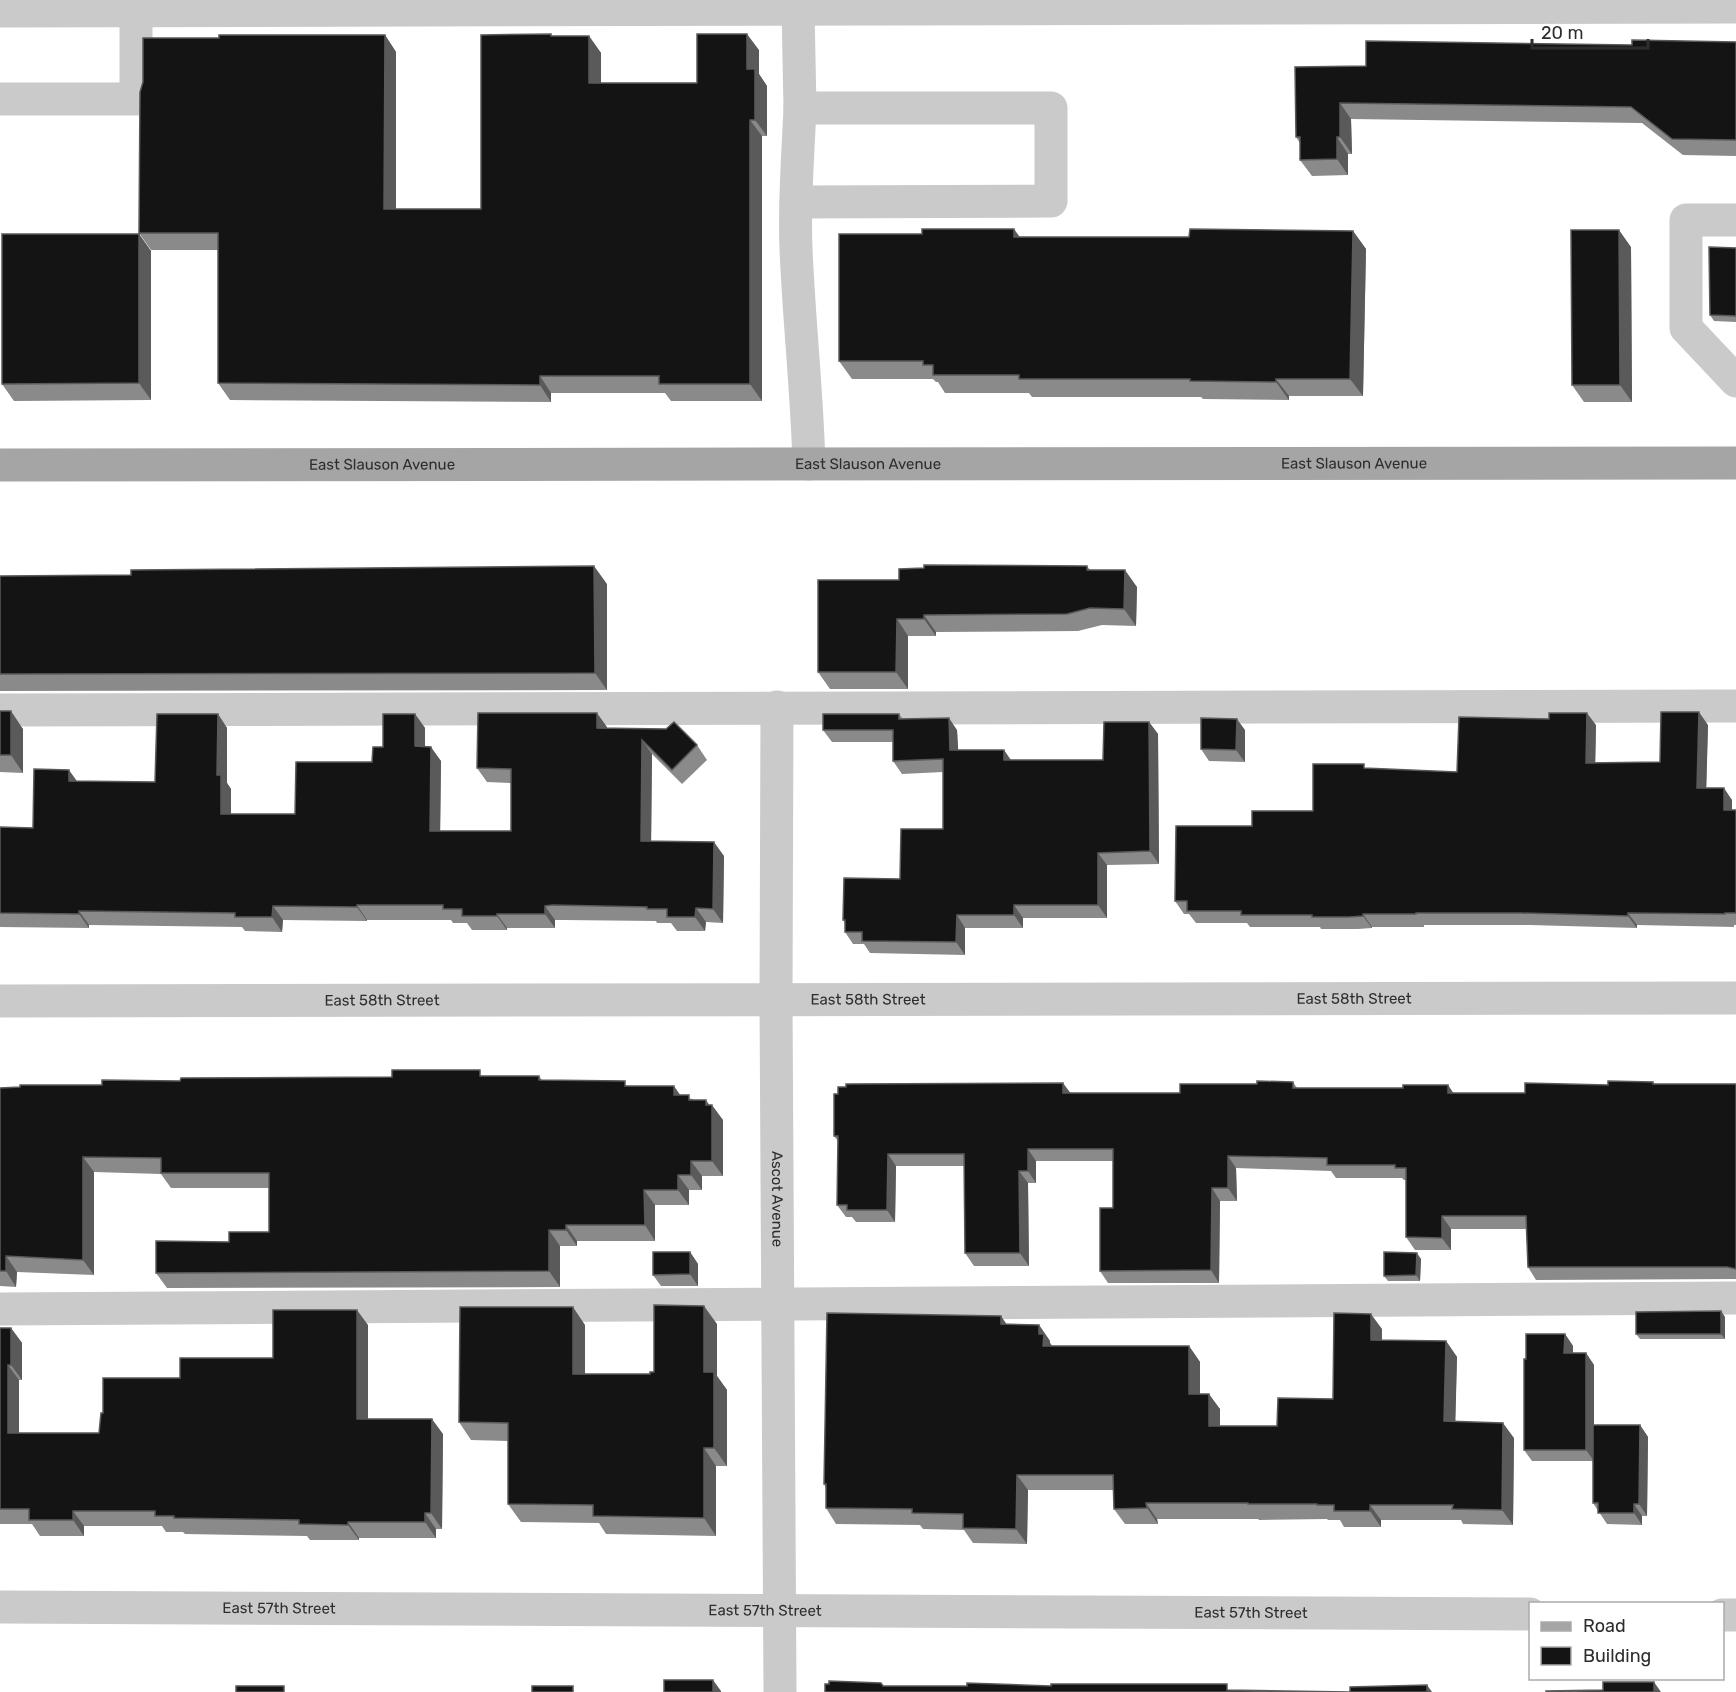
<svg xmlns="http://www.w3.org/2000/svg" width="1736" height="1692" font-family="Rubik,sans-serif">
	<rect width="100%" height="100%" fill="#fff"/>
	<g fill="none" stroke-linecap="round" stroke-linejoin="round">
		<g stroke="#cacaca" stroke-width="33">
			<path d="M0,11L1736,7"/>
			<path d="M0,99H136V11"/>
			<path d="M800,108C798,155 794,202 796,249C799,321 807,392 809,464"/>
			<path d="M796,202L1051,201V108H800L798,9"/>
			<path d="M1736,220H1686V328L1736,381"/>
			<path id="s1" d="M777,707L776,1001L780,1692"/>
			<path d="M0,710L1736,706"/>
			<path id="s2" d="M0,1001L1736,998"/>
			<path d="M0,1309L1736,1298"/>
			<path id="s3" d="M0,1607L1530,1614"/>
			<path d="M1722,1615H1736"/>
		</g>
		<path stroke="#a5a5a5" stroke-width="33" id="s4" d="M0,465L1736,463"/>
	</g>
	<path fill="#8a8a8a" d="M385,35L396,52V209H481L553,36H589L601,53V83H697L759,50V74L767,86V136H762V401H671L665,393H551V402L230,400L218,383V250H151L139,233L219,38Z
		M1736,42V156L1683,155L1642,123L1351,119L1352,154H1348V175L1312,176L1300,160V143L1296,137L1366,66L1632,45Z
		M1353,231L1366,249L1363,396H1289V400L1203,399L1201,397H1032L1029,393H945L938,382H936L933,379H852L839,361L922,234L1020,237H1189Z
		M139,234L151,251V400L14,401L2,384Z
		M1631,247L1632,402H1584L1572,385Z
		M1736,248V322L1714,321L1710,315Z
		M1087,566L1090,570L1137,587L1136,626L1102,625L1078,631L936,632V636H908V689H830L818,672L899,580Z
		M0,576L607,584V690L0,691Z
		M0,711L23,729V773L0,772Z
		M218,714L227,728V783L231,789V814H295L372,762L383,747L415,714L425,728V746L441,761L440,831H511V783L487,782L477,768L607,727V728L697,745L707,760L682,784L652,754L651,841L724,856L723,923L706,922L705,931H677L671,923H657L656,921L563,920H555V928H507V930H472L467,923H453L451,920H367V921L283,920L282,932L245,931L242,927L89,925V928L0,927V827L33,828L77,781L155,782Z
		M899,714L903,719L957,730L958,750H1004L1010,760H1103L1149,722L1158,734L1159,864L1107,865V918H1023V928H965V955L870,953L864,944H853L845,932V923L843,920L900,879L943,829V772L902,774L893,761V742H832L823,730Z
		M1596,725L1595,763L1660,762L1708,725L1706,788L1732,800V810H1736V925H1734V927L1637,925V928L1530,925H1424V927H1372V928L1358,929H1321L1320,927H1250L1247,923H1196L1189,914H1184L1175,901L1252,826L1313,811L1367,768L1457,772Z
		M1245,730V762L1209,761L1201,749Z
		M484,1076H539L542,1080L629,1086L680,1095L709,1105L723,1120V1176H702V1190H689V1205H655V1241H577V1246H560V1287L167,1288L156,1273L229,1242L269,1232V1188H171L161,1174L94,1172V1275L17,1272L16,1287L0,1286V1088L102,1085L180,1081Z
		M1293,1082L1297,1088H1403L1448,1085L1453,1093H1525L1653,1082L1655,1084H1736V1279L1536,1280L1528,1267L1527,1229H1451V1250H1415L1406,1237V1180H1404L1402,1178H1336L1331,1171L1236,1168L1237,1201H1220L1219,1283H1108L1100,1271L1113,1208V1161H1036V1183H1028L1029,1266H974L965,1253L964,1166H896L895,1222H856L852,1217H846L837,1205L838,1141L834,1136L1070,1093H1180L1257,1084Z
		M690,1252L698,1264V1286H661L653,1275Z
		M1421,1259L1420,1281H1388L1384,1276Z
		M1721,1311L1725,1317V1339H1640L1636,1334Z
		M717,1324V1376L727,1390V1466H716V1536L606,1534L599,1523L521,1522L508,1504V1441L471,1440L459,1422L585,1325V1374H650L654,1372Z
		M1006,1324L1039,1325L1050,1341V1343L1052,1346H1189L1200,1362V1394L1220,1409V1426H1277L1333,1399L1382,1329V1340L1446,1341L1457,1357L1455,1422L1514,1438L1513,1525L1463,1524L1461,1520H1381V1527H1344L1340,1520H1328L1327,1519L1259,1520L1258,1519H1157L1158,1524H1125L1114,1509L1113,1490H1028L1027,1544L973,1543L964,1530L923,1529L920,1525L836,1524L826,1508V1488L824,1484Z
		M368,1325V1419L443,1434L442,1529H436V1538H359V1540H310L307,1536L185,1534L183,1532H166L162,1526H84V1536H40L32,1524H0V1328H11L22,1343V1380H19V1433H99L103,1413L180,1378L273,1358Z
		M1565,1334L1573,1346V1353H1586L1594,1365V1425H1640L1648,1437L1647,1516H1642V1525L1607,1524L1593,1503V1461H1532L1524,1450L1526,1359Z"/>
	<path fill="#5a5a5a" d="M747,34L759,50V74L767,86V136L755,120L747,69Z
		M385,35L396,52V226L384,209Z
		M589,36L601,53V100L589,83Z
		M1340,103L1351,119L1352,154L1340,137Z
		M750,120L762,136V401L750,384Z
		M1337,137L1348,154V175L1337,159Z
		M1014,229L1027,247L1014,237Z
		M1619,230L1631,247L1632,402L1620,385Z
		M1353,231L1366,249L1363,396L1350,379Z
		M139,234L151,251V400L139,383Z
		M540,376L551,393V402L540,385Z
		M1276,379L1289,396V400L1276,382Z
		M594,566L607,584V690L595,673Z
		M1125,570L1137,587L1136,626L1124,609Z
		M924,615L936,632V636L924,619Z
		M897,619L908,636V689L896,672Z
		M11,711L23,729V773L11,755Z
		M1699,712L1708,725L1706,800L1697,788Z
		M597,713L607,727V743L597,728Z
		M1587,713L1596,725L1595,776L1586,763Z
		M218,714L227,728V783L231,789V828L221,814L217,775Z
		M415,714L425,728V760L415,746Z
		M949,718L957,730L959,763L950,750Z
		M1237,719L1245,730V762L1236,750Z
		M1149,722L1158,734L1159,864L1150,851Z
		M642,740L652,754L651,855L641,841Z
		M431,747L441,761L440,845L430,831Z
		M1004,750L1013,763L1004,760Z
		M69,770L79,784L69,781Z
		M1724,788L1732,800V823L1724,810Z
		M714,842L724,856L723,923L713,909Z
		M1098,853L1107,865V918L1098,905Z
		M357,905L367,920V921L357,907Z
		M1014,905L1023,918V928L1014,915Z
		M273,906L283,920L282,932L272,917Z
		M545,906L555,920V928L545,914Z
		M696,908L706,922L705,931L695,917Z
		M79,911L89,925V928L79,914Z
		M1628,913L1637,925V928L1628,916Z
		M497,914L507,928V930L497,916Z
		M1363,914L1372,927V928L1363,916Z
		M957,915L965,928V955L956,942Z
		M1063,1083L1072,1095L1063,1093Z
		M1448,1085L1456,1097L1448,1093Z
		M674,1086L685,1102L674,1095Z
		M706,1100L712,1109V1105L723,1120V1176L712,1161Z
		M1028,1149L1036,1161V1183L1028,1171Z
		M888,1154L896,1166L895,1222L887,1210Z
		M1228,1156L1236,1168L1237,1201L1228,1188Z
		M83,1157L94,1172V1275L83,1260Z
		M691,1161L702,1176V1190L691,1175Z
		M1019,1171L1028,1183L1029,1266L1020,1253Z
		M678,1175L689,1190V1205L678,1190Z
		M1212,1188L1220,1201L1219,1283L1211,1270Z
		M644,1190L655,1205V1241L645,1225Z
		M1442,1216L1451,1229V1250L1442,1238Z
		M566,1225L577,1241V1246L566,1230Z
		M549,1230L560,1246V1287L549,1271Z
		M690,1252L698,1264V1286L690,1274Z
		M1417,1253L1421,1259L1420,1281L1416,1275Z
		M6,1256L17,1272L16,1287L6,1271Z
		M704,1306L717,1324V1376L727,1390V1466L714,1448L704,1372Z
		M573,1307L585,1325V1392L573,1374Z
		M357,1310L368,1325V1434L357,1419Z
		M1721,1311L1725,1317V1339L1721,1334Z
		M1371,1314L1382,1329V1355L1371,1340Z
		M1001,1316L1012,1332L1001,1324Z
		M1039,1325L1050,1341V1343L1055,1350L1043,1346L1039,1334Z
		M11,1328L22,1343V1380L11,1365Z
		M1565,1334L1573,1346V1365L1564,1353Z
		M1446,1341L1457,1357L1455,1437L1444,1421Z
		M1189,1346L1200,1362V1409L1189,1394Z
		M1586,1353L1594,1365V1461L1586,1450Z
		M8,1365L19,1380V1448L8,1433Z
		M1209,1394L1220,1409V1441L1209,1426Z
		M432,1419L443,1434L442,1529L431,1513Z
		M1503,1423L1514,1438L1513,1525L1502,1510Z
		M1640,1425L1648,1437L1647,1516L1639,1504Z
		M704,1448L716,1466V1536L704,1518Z
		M1017,1475L1028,1490L1027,1544L1016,1529Z
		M1146,1503L1157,1519L1158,1524L1147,1508Z
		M1634,1504L1642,1516V1525L1634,1513Z
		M1370,1505L1381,1520V1527L1370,1511Z
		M73,1511L84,1526V1536L73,1520Z
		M425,1513L436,1529V1538L425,1522Z
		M348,1522L359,1538V1540L348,1525Z
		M713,1680L721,1691V1692H713Z
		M1654,1682L1661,1692H1654Z
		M1427,1685L1432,1692H1427Z"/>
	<path fill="#141414" stroke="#5a5a5a" stroke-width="1.5" d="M551,34V36H589V83H697V34H747V69H755V120H750V384H659V376H540V385L218,383V233H139L140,92L143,82V38H219V35H385L384,209H481V35Z
		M1632,40L1736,42V140L1672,139L1631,107L1340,103V137H1337V159L1300,160V137H1296L1295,67L1366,66V41L1632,45Z
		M922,229H1014V237H1189L1190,229L1353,231L1350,379H1276V382L1190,381V379H1019V375H933V365H923V361H839V234H922Z
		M1571,230H1619L1620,385H1572Z
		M2,234H139V383L2,384Z
		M1709,247L1736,248V316L1710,315Z
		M924,565L1087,566V570H1125L1124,609L1090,608L1067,614L924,615V619H897L896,672H818V580H899V569L924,568Z
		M594,566L595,673L0,674V576L131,575V570Z
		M0,711H11V755H0Z
		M1661,712H1699L1697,788H1724V810H1736V913H1725V914L1628,913V916L1521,913H1416V914H1363V916L1349,917H1312V915H1241V911H1187V901H1175L1176,826H1252V811H1313V764H1364V768L1457,772L1459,717L1549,719V713H1587L1586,763L1660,762Z
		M478,713H597V728L666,729L674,722L697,745L672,770L642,740L641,841L714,842L713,909L696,908L695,917H667V909H647V907L553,905L545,906V914H497V916H462V909H443V905H357V907L273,906L272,917H235V913L79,911V914L0,913V827L33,828L34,769L69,770V781L155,782L157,714H218L217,775H221V814H295L296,762H372L373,747H383V714H415V746L431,747L430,831H511V769L477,768Z
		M823,714H899V719L949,718L950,750H1004V760H1103L1104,722H1149L1150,851L1098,853V905H1014V915H957L956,942L862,941V932H845V920H843L844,878L900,879L901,829H943V759L893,761V730H823Z
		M1201,718L1237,719L1236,750L1201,749Z
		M392,1070H480V1076H539V1080L625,1081V1086H674V1095H689V1100H706V1105H712V1161H691V1175H678V1190H644L645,1225H566V1230H549V1271L156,1273V1241L229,1242V1232H269V1173H161V1158L83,1157V1260L6,1256V1271H0V1088L20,1087V1085H102V1080L180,1081L181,1078L392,1077Z
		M1257,1081L1293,1082V1088H1403V1085H1448V1093H1525V1083L1608,1085V1081L1653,1082V1084H1736V1269L1727,1267H1528L1526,1216H1442V1238L1406,1237V1168H1395V1165H1327V1158L1228,1156V1188H1212L1211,1270L1100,1271V1208H1113V1149H1028V1171H1019L1020,1253H965L964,1154H888L887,1210H847V1205H837L838,1136H834V1094H838V1087H846V1084L1063,1083V1093H1180V1084H1257Z
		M653,1252H690V1274L653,1275Z
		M1384,1252L1417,1253L1416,1275L1384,1276Z
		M654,1305L704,1306V1372H714V1448H704V1518L593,1516V1505L508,1504V1423L459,1422L460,1307H573V1374H650V1372H654Z
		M273,1310H357V1419H432L431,1513H425V1522H348V1525L299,1524V1520L174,1518V1516H155V1511H73V1520H29V1509H0V1328H11V1365H8V1433H99L101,1413H103V1378H180V1358H273Z
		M1721,1311V1334H1636V1312Z
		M827,1313L1001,1316V1324L1039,1325V1334H1044L1043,1346H1189V1394H1209V1426H1277L1278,1398L1333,1399L1334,1313L1371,1314V1340L1446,1341L1444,1421L1503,1423L1502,1510L1452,1509L1453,1505H1370V1511H1334V1505H1317V1504H1248V1503H1146L1147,1508L1114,1509L1113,1475H1017L1016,1529L963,1528V1514L912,1513V1509L826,1508V1484H824Z
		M1526,1334H1565L1564,1353H1586V1450H1524V1359H1526Z
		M1593,1425H1640L1639,1504H1634V1513H1598V1503H1593Z
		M664,1680H713V1692H664Z
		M829,1681L881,1683L883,1686H967V1683L1051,1686V1684H1227V1690L1350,1692V1687L1427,1685V1692H825V1684H829Z
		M1603,1682H1654V1692H1546V1691L1603,1690Z
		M236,1686H284V1692H236Z
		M532,1686H573V1692H532Z"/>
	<g text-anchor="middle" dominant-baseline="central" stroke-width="6" stroke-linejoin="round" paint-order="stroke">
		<g font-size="15" fill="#2d2d2d" stroke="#fff">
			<text stroke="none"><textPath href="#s4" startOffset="1354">East Slauson Avenue</textPath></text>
			<text stroke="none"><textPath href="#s4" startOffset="868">East Slauson Avenue</textPath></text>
			<text stroke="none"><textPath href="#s4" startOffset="382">East Slauson Avenue</textPath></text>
			<text stroke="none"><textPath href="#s2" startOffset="1354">East 58th Street</textPath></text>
			<text stroke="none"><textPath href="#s2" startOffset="868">East 58th Street</textPath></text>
			<text stroke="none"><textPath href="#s2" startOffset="382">East 58th Street</textPath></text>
			<text stroke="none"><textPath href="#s1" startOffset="492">Ascot Avenue</textPath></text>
			<text stroke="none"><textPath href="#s3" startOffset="279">East 57th Street</textPath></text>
			<text stroke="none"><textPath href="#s3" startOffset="765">East 57th Street</textPath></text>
			<text stroke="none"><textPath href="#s3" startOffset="1251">East 57th Street</textPath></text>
		</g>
	</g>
	<rect x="1529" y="1602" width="195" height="78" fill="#ffffff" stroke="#ababab" stroke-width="1.5"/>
	<rect x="1541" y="1622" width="30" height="9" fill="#a5a5a5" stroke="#ababab" stroke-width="1.5"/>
	<text x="1583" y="1632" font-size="18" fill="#2d2d2d">Road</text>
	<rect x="1541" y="1647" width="30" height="18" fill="#141414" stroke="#ababab" stroke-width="1.5"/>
	<text x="1583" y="1662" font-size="18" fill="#2d2d2d">Building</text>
	<path d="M1532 39v9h116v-9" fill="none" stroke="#2d2d2d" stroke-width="3"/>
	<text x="1541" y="39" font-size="18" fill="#2d2d2d" stroke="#ffffff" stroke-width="4.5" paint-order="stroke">20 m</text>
</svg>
